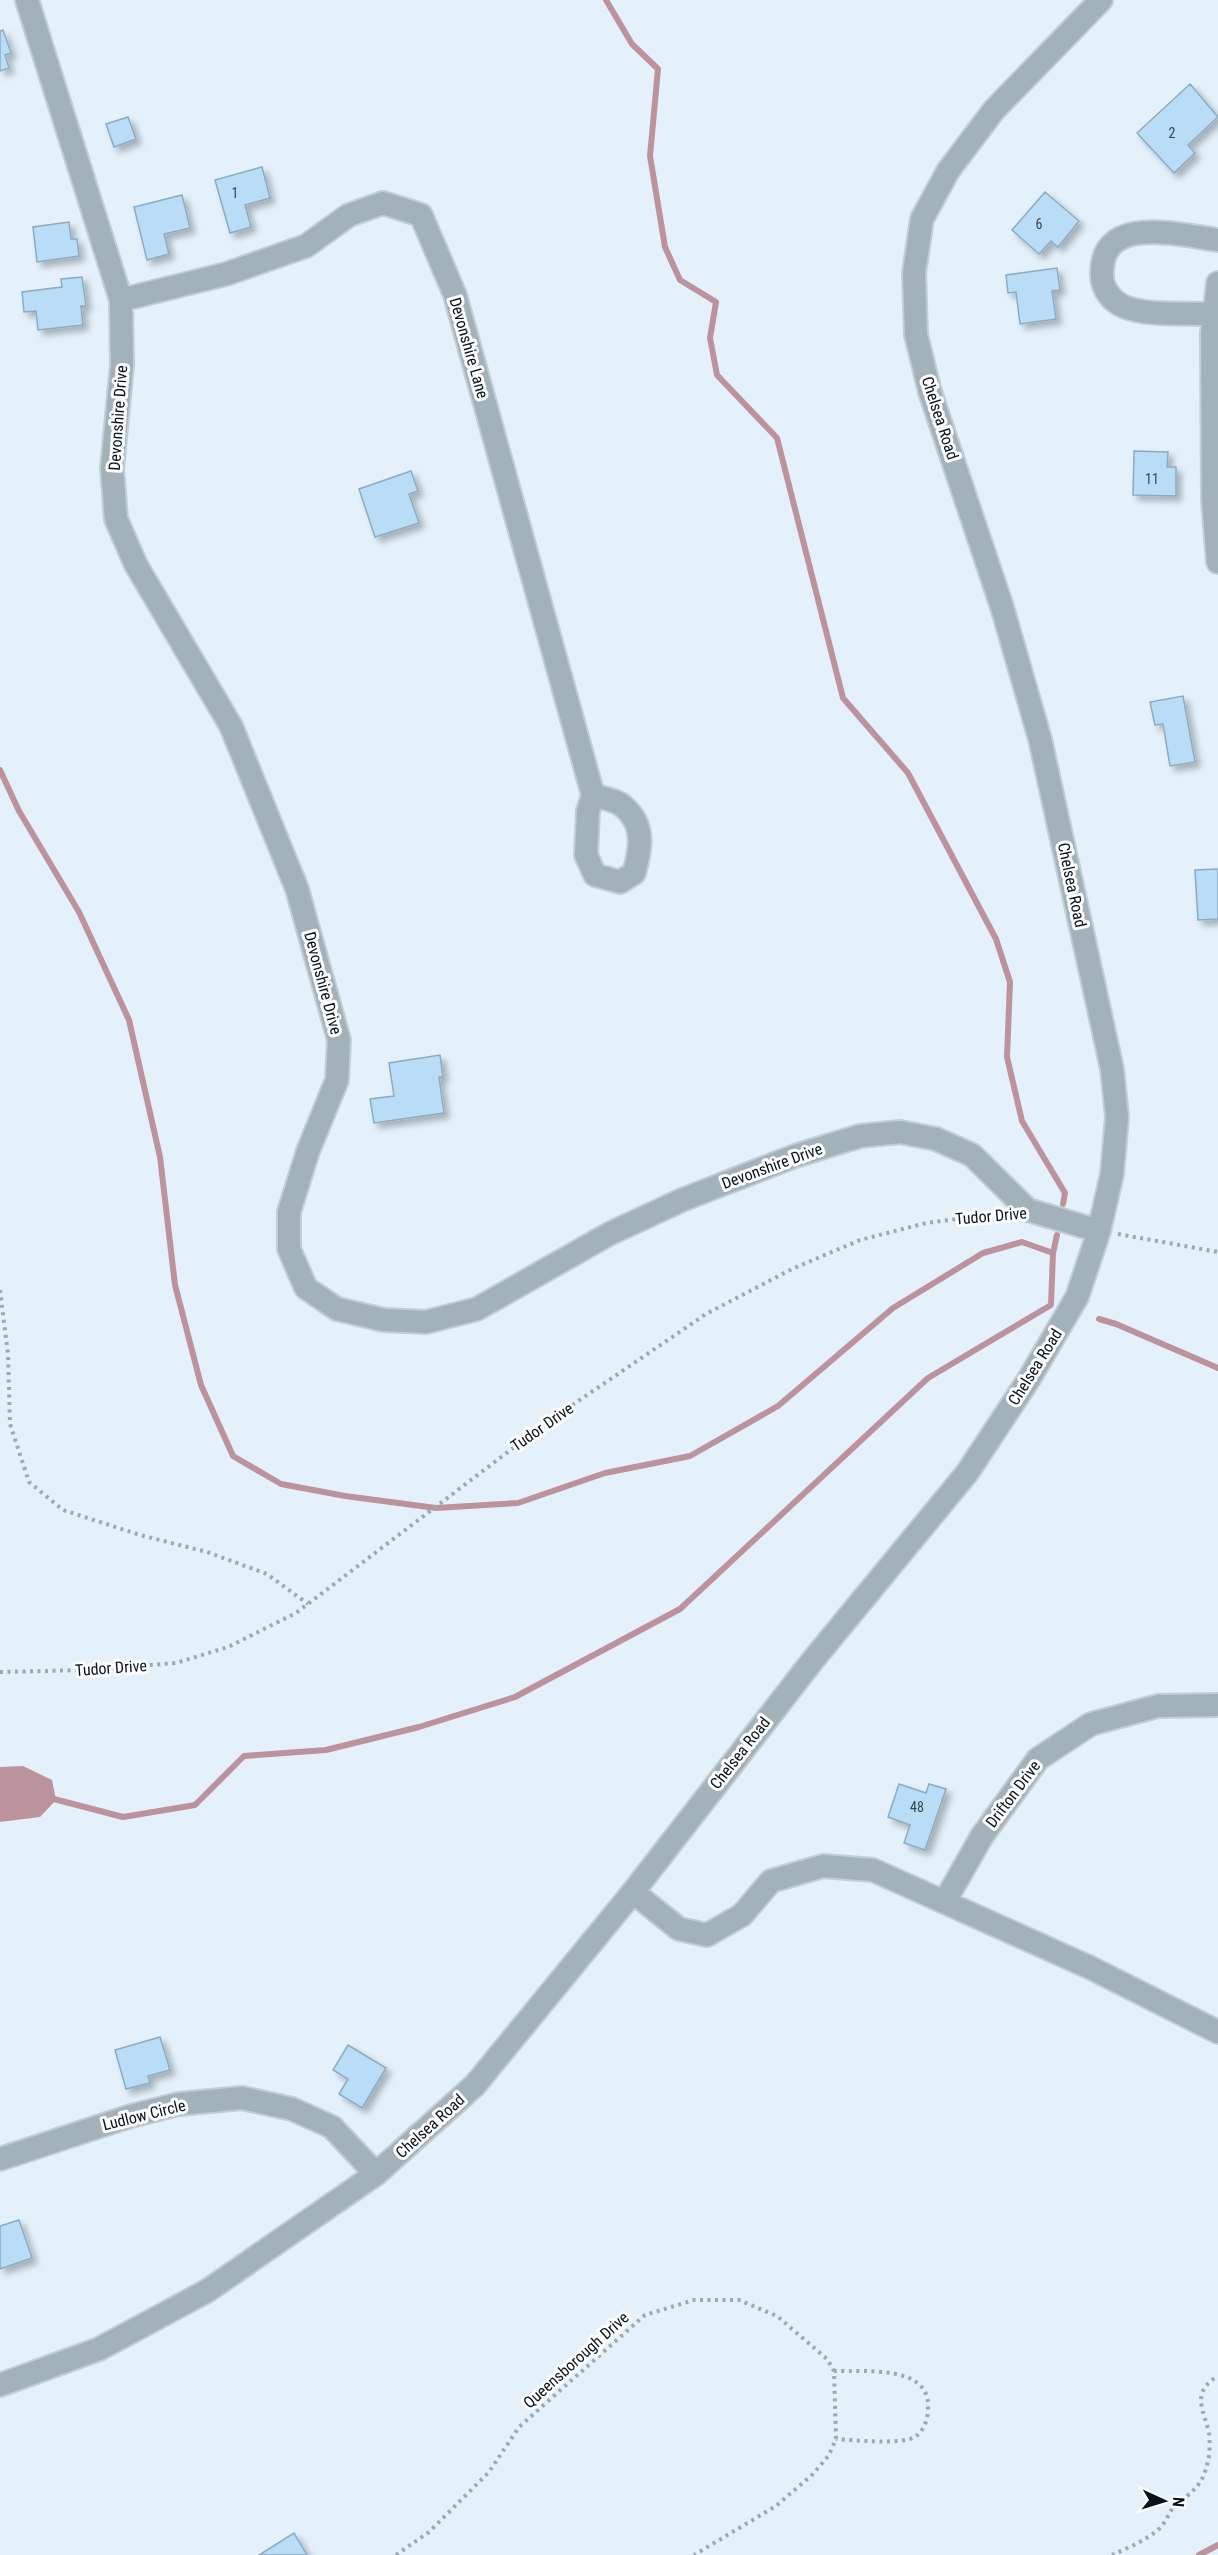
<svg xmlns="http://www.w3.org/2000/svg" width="1218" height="2555" font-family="'Roboto Condensed',sans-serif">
	<defs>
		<filter id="shadow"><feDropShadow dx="5" dy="5" stdDeviation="3" flood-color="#0004"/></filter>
	</defs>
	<rect width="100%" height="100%" fill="#e4f1fb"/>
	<path fill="#bc929c" d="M23,1766L52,1780L56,1800L40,1817L0,1822V1767Z"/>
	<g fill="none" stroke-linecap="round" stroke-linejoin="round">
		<path stroke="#bc929c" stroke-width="6" d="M606,0L632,44L658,69L650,156L665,247L680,280L716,302L710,338L717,375L777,438L843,698L908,773L996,939L1010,982L1007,1057L1022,1121L1065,1193L1063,1204
			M0,770L19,811L79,912L129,1020L160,1157L175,1285L201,1385L233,1456L281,1484L345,1496L436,1508L518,1503L605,1473L690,1456L778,1406L893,1308L983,1253L1022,1242L1053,1253L1051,1305L928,1378L680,1609L515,1697L419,1727L326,1750L244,1756L195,1805L123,1817L50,1798
			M1053,1253L1057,1235
			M1099,1319L1116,1324L1218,1368
			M1199,2555L1218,2545"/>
	</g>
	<path fill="#b9ddf7" stroke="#8cabc2" stroke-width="1.5" filter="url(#shadow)" d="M3,30L11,53L5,55L9,68L0,71V31Z
		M1190,84L1218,117L1188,145L1195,153L1174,173L1137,133Z
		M128,117L136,139L114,147L106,124Z
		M262,167L270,198L245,205L251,227L230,233L215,180Z
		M1045,192L1079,221L1058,247L1051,241L1039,254L1012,230Z
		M182,195L190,228L164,234L169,254L147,260L134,207Z
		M69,222L71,239H77L79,256L37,262L33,227Z
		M1057,268L1060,290L1052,291L1056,319L1020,324L1016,292L1008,293L1006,275Z
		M82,277L86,306H81L83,325L38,330L36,311L24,312L22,292L62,287L61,279Z
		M1134,451L1168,452L1167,467H1176V496L1133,495Z
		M411,471L418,491L409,494L419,523L375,537L359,489Z
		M1183,696L1195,762L1170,766L1163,724L1155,725L1150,702Z
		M1218,869V919L1198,920L1195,870Z
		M440,1055L443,1077H439L444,1113L374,1123L370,1099L394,1096L389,1063Z
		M899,1784L926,1793L929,1784L946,1789L925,1850L904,1843L910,1825L888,1817Z
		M160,2037L170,2070L148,2076L150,2083L126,2089L115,2050Z
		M348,2045L386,2068L362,2108L339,2094L348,2079L333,2070Z
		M19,2220L32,2258L0,2269V2226Z
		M294,2533L307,2555H259Z"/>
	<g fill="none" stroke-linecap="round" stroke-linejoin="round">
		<g stroke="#c1cdd7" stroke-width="26">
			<path id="minor" d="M27,0L121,300L122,365L112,468L116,519L136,565L231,726L297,889L339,1040L337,1080L308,1151L289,1212V1249L306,1288L337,1309L384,1320L426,1322L477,1309L609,1234L682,1200L795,1156L860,1136L900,1132L936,1139L972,1155L1028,1210L1099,1231
				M1218,283L1212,333L1213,500L1218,562
				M121,300L226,274L306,246L349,215L383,203L421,215L455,295L593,795L588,811L586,855L595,875L620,882L634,873C641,849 645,825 624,807C617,800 602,798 593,795
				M1213,314C1187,313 1148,316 1125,307C1112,302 1102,289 1102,275C1100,213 1179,235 1218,240
				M633,1892L679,1929L707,1935L742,1915L771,1881L823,1866L873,1870L1091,1968L1218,2032
				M945,1901L982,1836L1038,1759L1091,1724L1158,1706L1218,1705
				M0,2159L131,2116L179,2104L242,2098L292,2109L332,2127L376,2174
				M0,2385L99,2349L207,2291L376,2174L475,2085L633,1892L813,1660L967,1473L1029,1379L1077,1297L1099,1231L1112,1174L1117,1117L1112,1069L1040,739L1002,607L930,392L916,335L914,273L922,219L948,171L994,110L1101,0"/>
		</g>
		<path stroke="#9ca9b2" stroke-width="4" stroke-dasharray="3 4.5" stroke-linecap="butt" d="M1118,1234L1218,1252
			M0,1290L8,1354L10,1424L29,1482L63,1510L140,1535L207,1552L267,1574L308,1604
			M0,1672L86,1670L176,1663L228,1647L296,1613L546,1423L706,1314L792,1269L860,1240L926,1223L1003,1213
			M834,2371C865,2372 931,2364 928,2409C928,2419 924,2431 915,2437C901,2445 853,2440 836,2439
			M396,2555L429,2532L489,2472L519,2427L645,2315L694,2300H739L777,2316L827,2359L834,2371L836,2439L829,2455L813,2474L776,2506L694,2555
			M1112,2555C1128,2548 1147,2540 1160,2528C1166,2522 1168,2514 1173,2508C1191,2491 1202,2489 1208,2461C1210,2454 1210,2441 1209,2433C1204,2410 1190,2393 1218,2376"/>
		<use href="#minor" stroke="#a3b1bb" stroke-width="22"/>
	</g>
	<g text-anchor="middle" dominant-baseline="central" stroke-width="6" stroke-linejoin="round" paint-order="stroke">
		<g font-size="14" fill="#344551">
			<text x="1172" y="133">2</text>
			<text x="235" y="193">1</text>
			<text x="1039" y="224">6</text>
			<text x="1152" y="479">11</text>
			<text x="917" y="1807">48</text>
		</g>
		<g font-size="16" fill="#07121a" stroke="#fcfcfc">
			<text transform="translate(469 348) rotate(74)">Devonshire Lane</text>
			<text transform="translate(118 418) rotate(-86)">Devonshire Drive</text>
			<text transform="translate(940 418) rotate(72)">Chelsea Road</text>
			<text transform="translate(1072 885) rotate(78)">Chelsea Road</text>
			<text transform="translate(323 983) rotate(75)">Devonshire Drive</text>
			<text transform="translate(772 1166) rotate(-20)">Devonshire Drive</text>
			<text transform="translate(991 1216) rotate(-5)">Tudor Drive</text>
			<text transform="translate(1035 1367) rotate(-58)">Chelsea Road</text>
			<text transform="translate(542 1427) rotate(-35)">Tudor Drive</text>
			<text transform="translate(111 1668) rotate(-4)">Tudor Drive</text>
			<text transform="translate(740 1753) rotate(-52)">Chelsea Road</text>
			<text transform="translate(1013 1794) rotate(-53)">Drifton Drive</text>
			<text transform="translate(144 2115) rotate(-14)">Ludlow Circle</text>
			<text transform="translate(430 2126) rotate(-42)">Chelsea Road</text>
			<text transform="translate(576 2360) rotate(-42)">Queensborough Drive</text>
		</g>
	</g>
	<g transform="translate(1164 2501) rotate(94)" stroke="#fcfcfc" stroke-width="4.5" paint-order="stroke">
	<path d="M0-4.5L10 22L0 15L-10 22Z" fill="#07121a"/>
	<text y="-9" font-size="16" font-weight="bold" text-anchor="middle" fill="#07121a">N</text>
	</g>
</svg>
